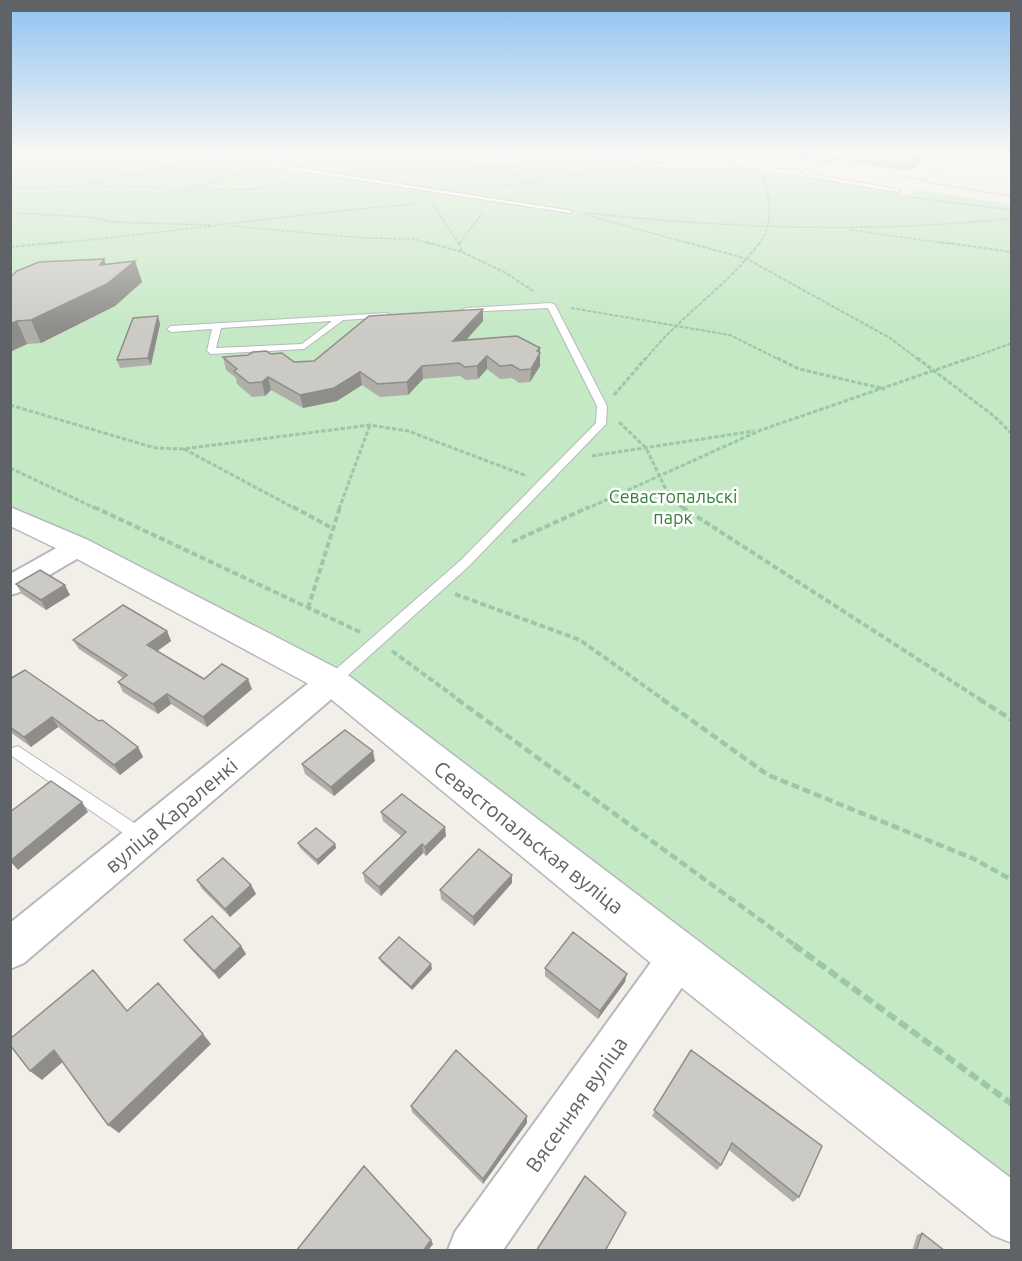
<svg xmlns="http://www.w3.org/2000/svg" width="1022" height="1261" font-family="Ubuntu,sans-serif">
	<rect width="100%" height="100%" fill="#f1efe8"/>
	<path fill="#c5e8c5" d="M10,153H570L636,163L702,169L742,166L910,195L915,189L1011,205V1183L340,678L11,508Z"/>
	<g fill="none" stroke-linecap="round" stroke-linejoin="round">
		<g stroke="#b5b8bc" stroke-width="2">
			<path id="service" d="M185,153H196L267,163L292,153H298L273,164L573,211L570,213Z
				M580,153H590C633,160 676,168 720,165C736,164 757,152 770,153L758,159L775,164L794,165L833,153L824,159L803,167L811,174L901,190L898,192L809,177L798,168H775L753,161L725,168L677,169L627,162Z
				M551,303L555,305L607,406L606,424L469,566L337,685H327L325,681L327,677L461,560L596,423L597,406L548,308L466,312L462,310L466,308Z
				M387,313L391,315L390,317L343,320L304,349L211,354L207,351L212,329L171,332L167,329L171,326ZM332,321L302,344L216,348L221,328Z
				M18,746L148,832L151,837L148,842L142,845L136,842L12,756L10,751L12,748Z"/>
		</g>
		<g stroke="#b5b8bc" stroke-width="4">
			<path id="minor" d="M78,539L87,541L91,547L87,553L20,592L10,595V574L69,541Z
				M332,670L343,673L347,681L343,689L24,963L10,969V923L321,673Z
				M679,937L693,943L699,957L693,971L503,1250H448L455,1232L665,943Z"/>
		</g>
		<g stroke="#b5b8bc" stroke-width="3">
			<path id="tertiary" d="M10,507L88,540L344,672L1012,1179V1243L992,1235L663,973L320,690L68,554L10,526Z"/>
		</g>
		<path stroke="#9cc7a9" stroke-width="1.5" stroke-dasharray="3 1.5" stroke-linecap="butt" d="M954,153L924,182L1012,196
			M412,170L521,166L571,159
			M902,176L926,180
			M88,184L181,164
			M505,186L598,171
			M506,187L521,166L526,153
			M10,189L79,186L150,187L179,191L252,189L288,183
			M186,189L237,175
			M908,197L1012,210
			M433,204L459,244
			M10,213L89,217L112,222L210,225
			M586,213C729,228 869,234 1012,218
			M583,214L691,244
			M232,226L363,238L414,239L431,244
			M851,230L951,244
			M460,243L483,212
			M47,244C171,233 295,213 419,204
			M759,244C774,223 771,199 762,177"/>
		<path stroke="#9cc7a9" stroke-width="2" stroke-dasharray="4 1.5" stroke-linecap="butt" d="M426,242L462,252
			M459,242L462,252L506,273L533,291
			M686,242L747,259L890,338L919,360
			M940,242L1012,252
			M10,247L64,242
			M571,308L730,335L780,360
			M645,360C679,316 727,287 760,242
			M966,360L1012,343"/>
		<path stroke="#9cc7a9" stroke-width="3" stroke-dasharray="4.5 2" stroke-linecap="butt" d="M777,358L799,369L885,389
			M917,358L994,416L1012,434
			M614,395L646,358
			M10,405L155,448L183,449L370,425L408,431L527,476
			M619,422L646,448L671,500L685,509
			M184,449L296,509
			M592,456L754,431
			M10,468L97,509
			M339,509L370,425
			M586,509L761,430L970,358"/>
		<path stroke="#9cc7a9" stroke-width="4" stroke-dasharray="6 3" stroke-linecap="butt" d="M94,507L360,632
			M293,507L332,528
			M682,507L981,700
			M512,542L589,507
			M455,594L580,640L664,700
			M308,608L340,507
			M392,651L459,700"/>
		<path stroke="#9cc7a9" stroke-width="4.5" stroke-dasharray="8 4" stroke-linecap="butt" d="M457,699L796,946
			M662,699L768,775L974,859L1012,880
			M979,699L1012,720"/>
		<path stroke="#9cc7a9" stroke-width="6" stroke-dasharray="10 4.5" stroke-linecap="butt" d="M794,945L1012,1104"/>
		<use href="#service" fill="#fff" fill-rule="evenodd"/>
		<use href="#minor" fill="#fff" fill-rule="evenodd"/>
		<use href="#tertiary" fill="#fff" fill-rule="evenodd"/>
	</g>
	<path fill="#afaea9" d="M770,153H929V154L909,171L835,160L829,165L820,163L822,154L798,161L770,156Z
		M135,261L142,282L115,306L41,343L27,344L10,352V277Z
		M483,309V321L466,340L540,353V366L530,382L519,383L512,378L500,379L487,369L478,379L466,380L460,376L423,379L408,395L380,397L362,385L337,401L303,408L271,390L265,396L252,397L237,384L236,378L226,370L223,357L271,354L294,362L314,361Z
		M158,316L160,324L151,365L120,368L117,360Z
		M16,584L70,595L46,610L22,594Z
		M167,631L171,641L157,651L204,679L252,689L207,727L171,704L158,714L123,692L118,682L123,678L79,649L73,640Z
		M10,679L99,721L138,747L143,757L120,775L58,727L31,747L10,732Z
		M375,761L334,796L305,774L302,764Z
		M381,812L446,836L426,856L423,853L381,896L365,882L363,873L401,836L383,821Z
		M298,843L335,844L336,848L318,865L300,848Z
		M197,880L251,885L256,894L230,917L202,889Z
		M512,883L474,926L441,899L440,890Z
		M184,940L241,946L246,954L219,979L190,948Z
		M379,958L432,969L412,990L381,962Z
		M545,968L625,982L598,1019L545,976Z
		M691,1050L799,1197L793,1202L729,1150L721,1165L717,1170L652,1116Z
		M411,1106L527,1123L483,1184L412,1112Z
		M922,1233L945,1251H912L917,1235Z"/>
	<path fill="#8f8d8a" d="M800,153H822V154L798,161Z
		M832,153H837L835,160L829,165Z
		M919,153H929V154L909,171L914,157Z
		M104,259L111,280L135,261L142,282L115,306L41,343L31,320L100,265Z
		M483,309V321L454,354L453,341Z
		M158,316L160,324L151,365L148,358Z
		M17,321L27,344L10,352V324Z
		M540,348V366L530,382L531,369L537,351Z
		M487,356V369L478,379L477,366Z
		M422,366L423,379L408,395L407,382Z
		M360,372L362,385L337,401L303,408L300,395Z
		M268,377L271,390L265,396L262,382Z
		M65,585L70,595L46,610L41,600Z
		M167,631L171,641L152,655L147,645Z
		M248,679L252,689L207,727L203,717Z
		M167,694L171,704L158,714L153,704Z
		M52,717L58,727L31,747L24,737Z
		M138,747L143,757L120,775L114,765Z
		M373,751L375,761L334,796L331,787Z
		M82,802L88,812L18,870L10,861Z
		M445,827L446,836L426,856L425,847Z
		M335,844L336,848L318,865L317,860Z
		M422,844L423,853L381,896L379,887Z
		M512,875V883L474,926L473,917Z
		M251,885L256,894L230,917L225,909Z
		M241,946L246,954L219,979L214,971Z
		M431,964L432,969L412,990L411,987Z
		M627,974L625,982L598,1019L600,1011Z
		M203,1034L211,1044L119,1133L108,1125Z
		M54,1050L65,1060L42,1080L30,1071Z
		M527,1116V1123L483,1184V1179Z
		M431,1240L433,1244L428,1251H423Z"/>
	<path fill="#cccac5" stroke="#8f8d8a" stroke-width="1.5" d="M882,153H919L914,157Z
		M104,259L100,265L135,261L107,284L31,320L17,321L10,324V277L17,271L39,262Z
		M483,309L453,341L517,336L540,348L537,351L540,353L531,369L520,370L512,365L500,366L487,356L477,366L465,367L459,363L422,366L407,382L378,384L360,372L334,388L300,395L268,377L262,382L249,383L234,371L237,369L223,357L248,355L253,352L266,351L271,354L282,353L294,362L314,361L369,316Z
		M158,316L148,358L117,360L133,318Z
		M40,570L65,585L41,600L16,584Z
		M123,605L167,631L147,645L204,679L222,664L248,679L203,717L167,694L153,704L118,682L127,675L73,640Z
		M25,670L99,721L102,720L138,747L114,765L52,717L24,737L10,727V679Z
		M345,730L373,751L331,787L302,764Z
		M51,781L82,802L10,861V812Z
		M402,794L445,827L425,847L422,844L379,887L363,873L406,832L381,812Z
		M316,828L335,844L317,860L298,843Z
		M479,849L512,875L473,917L440,890Z
		M223,858L251,885L225,909L197,880Z
		M212,916L241,946L214,971L184,940Z
		M573,932L627,974L600,1011L545,968Z
		M399,937L431,964L411,987L379,958Z
		M93,970L127,1011L158,983L203,1034L108,1125L54,1050L30,1071L10,1045V1039Z
		M456,1050L527,1116L483,1179L411,1106Z
		M691,1050L822,1146L799,1197L732,1143L721,1165L654,1110Z
		M364,1166L431,1240L423,1251H296Z
		M585,1176L626,1213L605,1251H536Z
		M922,1233L945,1251H916Z"/>
	<linearGradient id="sky" x2="0" y2="1"><stop stop-color="#8fc3f1"/><stop offset="0.47" stop-color="#f9f8f5"/><stop offset="1" stop-color="#f9f8f5" stop-opacity="0"/></linearGradient>
	<rect width="1022" height="329" fill="url(#sky)"/>
	<g text-anchor="middle" dominant-baseline="central" stroke-width="5" stroke-linejoin="round" paint-order="stroke">
		<g font-size="18" fill="#348238" stroke="#fff">
			<text x="673" y="496">Севастопальскі<tspan x="673" dy="21">парк</tspan></text>
		</g>
		<g font-size="21" fill="#5f6368" stroke="#fff">
			<text transform="translate(171 815) rotate(-40)">вуліца Караленкі</text>
			<text transform="translate(529 837) rotate(38)">Севастопальская вуліца</text>
			<text transform="translate(576 1104) rotate(-55)">Вясенняя вуліца</text>
		</g>
	</g>
	<rect width="1022" height="1261" fill="none" stroke="#5f6368" stroke-width="24"/>
</svg>
